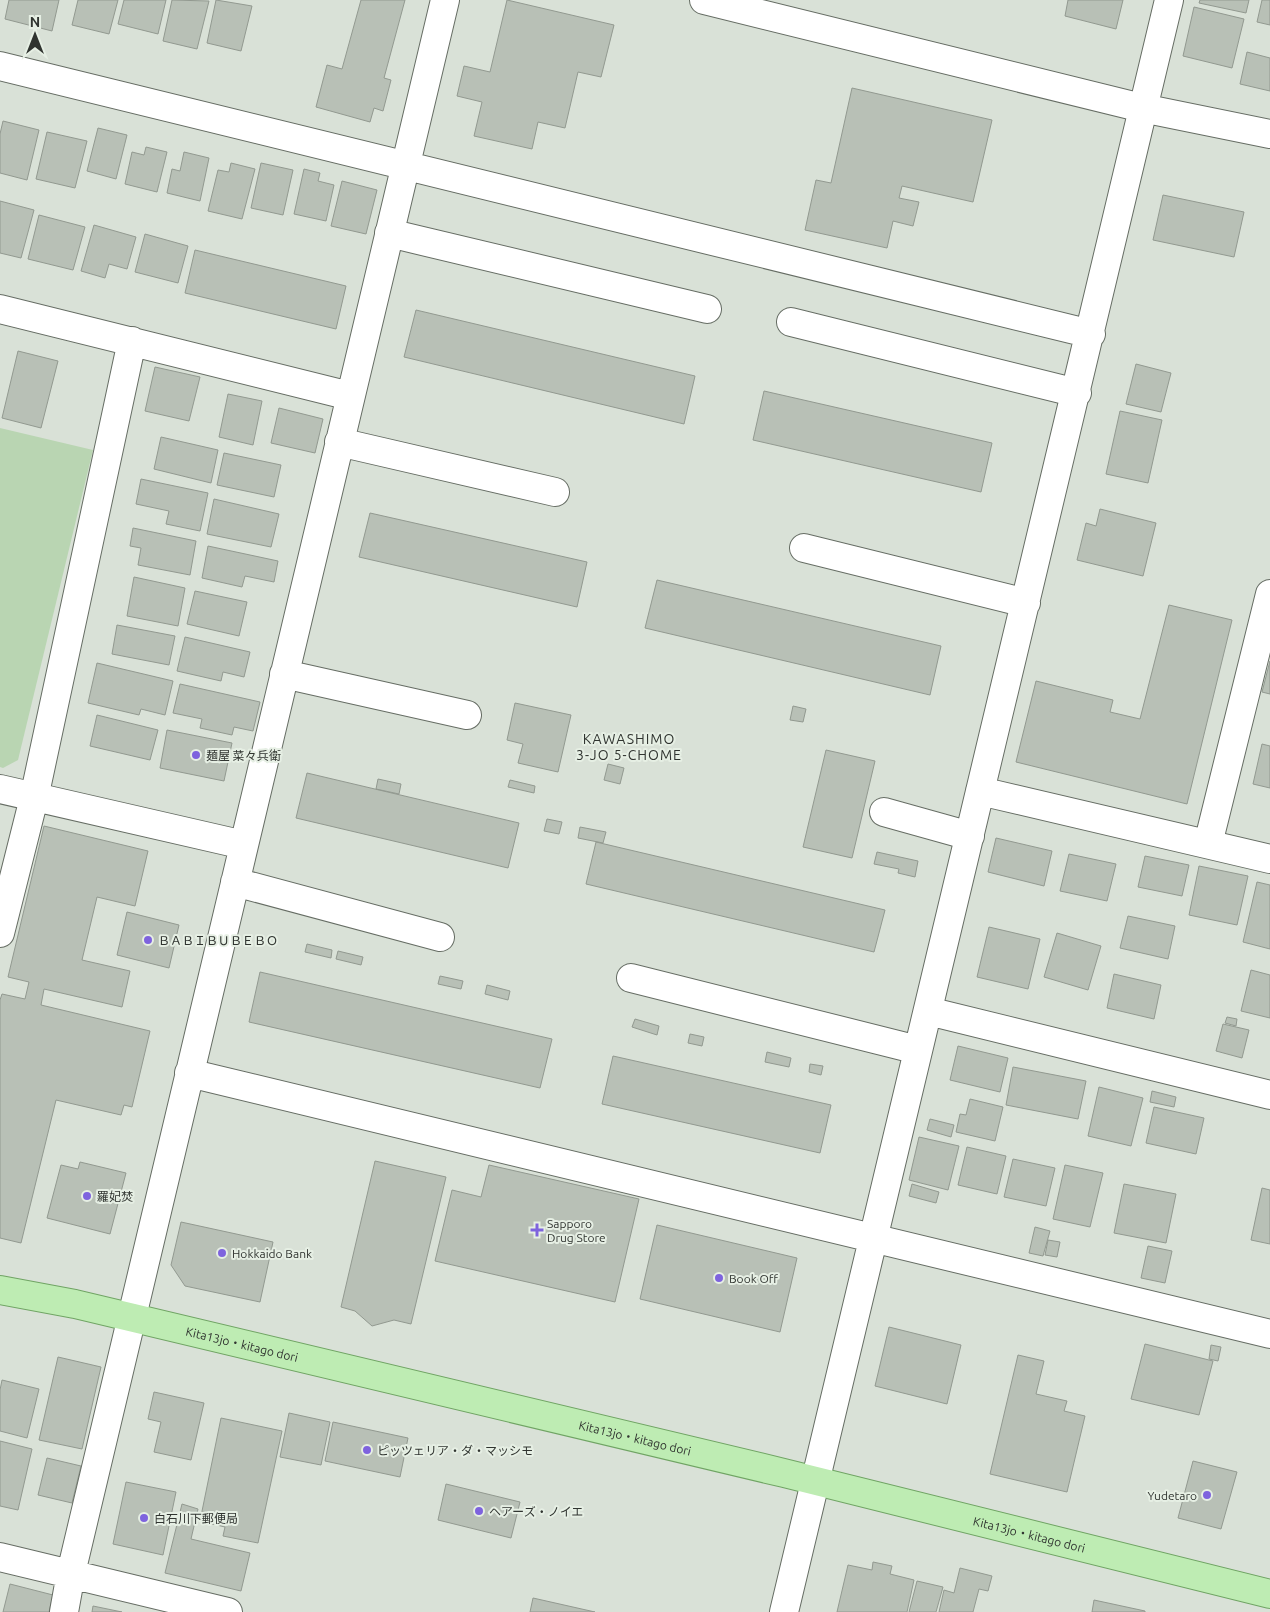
<svg xmlns="http://www.w3.org/2000/svg" width="1270" height="1612" font-family="Ubuntu,'Noto Sans JP',sans-serif">
	<rect width="100%" height="100%" fill="#d9e1d7"/>
	<path fill="#b9d5b2" d="M0,428L93,450L18,760L3,768L0,767Z"/>
	<path fill="#b8c0b6" stroke="#929990" d="M9,0H59L52,31L5,19Z
		M78,0H118L109,34L72,25Z
		M124,0H166L158,34L118,24Z
		M172,0L209,1L197,49L163,41Z
		M216,0L252,6L241,51L207,43Z
		M361,0H405L384,78L391,80L383,111L374,108L370,122L316,107L327,65L342,69Z
		M507,0L614,25L601,77L578,72L565,128L538,122L532,149L474,136L482,102L457,96L464,66L490,72Z
		M1068,0H1123L1116,29L1065,16Z
		M1200,0H1249L1246,13L1199,3Z
		M1262,0H1270V25L1257,22Z
		M1194,7L1244,19L1232,68L1183,56Z
		M1247,52L1270,58V91L1240,84Z
		M852,88L992,120L973,202L902,186L899,198L919,202L913,226L893,221L887,248L805,230L816,180L831,183Z
		M3,121L39,130L27,180L0,173V134Z
		M98,128L127,135L116,179L87,171Z
		M47,132L87,141L75,188L36,179Z
		M146,147L167,152L157,192L125,184L132,152L144,155Z
		M184,152L209,158L200,201L167,193L172,169L180,171Z
		M231,163L255,169L242,219L208,211L218,170L229,172Z
		M261,163L293,170L283,215L251,208Z
		M304,169L320,173L318,181L334,185L326,221L294,214Z
		M342,181L377,190L366,234L331,226Z
		M1163,195L1244,212L1234,257L1153,240Z
		M0,201L34,210L21,258L0,253Z
		M39,215L85,227L73,270L28,259Z
		M94,225L136,237L127,269L109,264L105,278L81,271Z
		M145,234L188,246L178,283L135,272Z
		M195,250L346,286L336,329L185,293Z
		M416,310L695,376L684,424L404,357Z
		M18,351L58,361L41,428L2,418Z
		M1136,364L1171,373L1161,412L1126,404Z
		M155,367L200,377L189,421L145,411Z
		M764,391L992,443L981,492L753,440Z
		M228,394L262,401L253,445L219,437Z
		M279,408L323,419L315,453L271,443Z
		M1120,411L1162,420L1148,483L1106,474Z
		M161,437L218,450L211,483L154,469Z
		M224,453L281,465L274,497L217,485Z
		M141,479L208,493L200,531L166,524L169,511L136,504Z
		M214,499L279,514L271,547L207,534Z
		M1100,509L1156,523L1143,576L1077,560L1086,523L1096,526Z
		M370,513L587,562L577,607L359,557Z
		M133,528L196,541L190,575L138,565L141,548L130,546Z
		M208,546L278,561L274,582L245,576L242,587L202,578Z
		M134,577L185,588L178,626L127,616Z
		M657,580L941,646L930,695L645,628Z
		M195,591L247,602L239,636L187,624Z
		M1169,605L1232,620L1187,804L1016,762L1036,681L1113,700L1110,712L1140,719Z
		M117,625L175,636L169,665L112,654Z
		M185,637L250,652L244,677L223,672L221,681L177,671Z
		M1270,661V694L1262,692Z
		M97,663L173,681L165,715L141,709L139,715L88,703Z
		M180,684L260,702L253,731L234,727L232,735L200,728L202,719L173,713Z
		M515,703L571,715L558,772L518,763L523,744L507,740Z
		M793,706L806,709L803,722L790,720Z
		M97,715L158,730L150,760L90,746Z
		M167,730L232,743L224,781L160,768Z
		M1262,744L1270,746V788L1253,784Z
		M826,750L875,761L852,858L803,847Z
		M608,764L624,768L620,784L604,780Z
		M307,773L519,823L508,868L296,818Z
		M378,779L401,784L399,794L376,789Z
		M510,780L535,786L534,793L508,787Z
		M547,819L562,822L559,834L544,831Z
		M44,826L148,851L135,906L97,897L82,960L130,971L122,1007L44,989L41,1005L150,1031L132,1107L124,1105L121,1115L56,1100L21,1243L0,1238V1000L2,994L25,999L29,982L8,977Z
		M580,827L606,832L603,843L578,838Z
		M996,838L1052,851L1044,886L988,872Z
		M596,842L885,910L874,952L586,884Z
		M877,852L918,861L915,877L898,873L899,869L874,864Z
		M1069,854L1116,864L1107,901L1060,891Z
		M1145,856L1189,865L1182,896L1138,887Z
		M1199,866L1248,876L1237,925L1189,915Z
		M1257,882L1270,885V949L1243,942Z
		M127,912L179,925L169,968L117,955Z
		M1128,916L1175,926L1168,959L1120,948Z
		M989,927L1040,939L1028,989L977,977Z
		M1057,933L1101,946L1088,990L1044,977Z
		M307,944L332,950L331,958L305,952Z
		M338,951L363,957L361,965L336,959Z
		M1251,970L1270,975V1018L1241,1011Z
		M260,972L552,1039L540,1088L249,1022Z
		M1114,974L1161,985L1154,1019L1107,1008Z
		M440,976L463,981L461,989L438,984Z
		M487,985L510,991L508,1000L485,994Z
		M1227,1017L1237,1019L1236,1026L1225,1023Z
		M635,1019L659,1026L657,1035L632,1027Z
		M1223,1024L1249,1030L1242,1058L1216,1051Z
		M690,1034L704,1037L702,1046L688,1043Z
		M958,1046L1008,1058L1000,1092L950,1080Z
		M767,1052L791,1058L789,1067L765,1062Z
		M613,1056L831,1105L820,1153L602,1104Z
		M810,1064L823,1066L821,1075L809,1072Z
		M1013,1067L1086,1081L1078,1119L1006,1105Z
		M1099,1087L1143,1098L1131,1146L1088,1136Z
		M1152,1091L1176,1097L1174,1107L1150,1102Z
		M970,1099L1003,1107L995,1141L956,1132L960,1114L966,1115Z
		M1154,1107L1204,1118L1196,1154L1146,1143Z
		M930,1119L954,1125L951,1137L927,1130Z
		M919,1137L959,1146L948,1190L909,1180Z
		M967,1147L1006,1156L997,1194L958,1185Z
		M1013,1159L1055,1168L1046,1206L1004,1197Z
		M375,1161L446,1177L411,1324L394,1320L372,1326L355,1311L341,1307Z
		M80,1162L126,1173L110,1234L47,1218L61,1165L78,1169Z
		M489,1165L639,1199L615,1302L435,1261L452,1190L481,1197Z
		M1065,1165L1103,1173L1090,1227L1053,1219Z
		M912,1184L939,1192L936,1203L909,1196Z
		M1124,1184L1176,1194L1166,1243L1114,1233Z
		M1262,1188L1270,1190V1244L1251,1240Z
		M181,1222L273,1242L260,1302L185,1286L171,1265Z
		M657,1225L797,1258L780,1332L640,1299Z
		M1035,1227L1050,1231L1043,1256L1029,1253Z
		M1048,1240L1060,1242L1057,1257L1045,1255Z
		M1148,1246L1172,1251L1165,1283L1141,1278Z
		M889,1327L961,1345L947,1404L875,1386Z
		M1145,1344L1213,1361L1199,1415L1131,1399Z
		M1211,1345L1221,1347L1218,1361L1209,1359Z
		M1018,1355L1044,1361L1036,1394L1067,1401L1064,1411L1085,1416L1067,1492L990,1474Z
		M58,1357L101,1367L82,1449L39,1440Z
		M2,1380L39,1389L27,1438L0,1431V1390Z
		M154,1392L204,1403L191,1460L154,1452L161,1422L148,1419Z
		M289,1413L330,1422L321,1465L280,1457Z
		M221,1418L282,1431L258,1543L223,1536L225,1527L200,1521Z
		M333,1422L408,1438L400,1477L325,1461Z
		M0,1441L32,1449L18,1510L0,1506Z
		M47,1458L81,1466L72,1503L38,1495Z
		M1193,1461L1237,1472L1221,1529L1178,1518Z
		M126,1482L176,1492L163,1555L113,1544Z
		M446,1484L520,1502L511,1538L438,1520Z
		M182,1504L198,1509L191,1539L250,1553L241,1591L165,1573Z
		M873,1562L892,1566L890,1574L914,1580L907,1612H837L848,1565L872,1570Z
		M960,1568L992,1576L988,1591L979,1589L973,1612H939L944,1590L954,1593Z
		M917,1581L943,1587L936,1612H909Z
		M10,1584L53,1595L49,1612H3Z
		M533,1598L595,1612H530Z
		M1094,1600L1145,1611V1612H1092Z
		M93,1606L122,1612H92Z"/>
	<g fill="none" stroke-linecap="round" stroke-linejoin="round">
		<g stroke="#666d64" stroke-width="30">
			<path id="minor" d="M704,0L1142,108L1270,134
				M0,66L1091,334
				M389,233L707,309
				M0,309L350,396
				M791,322L1077,393
				M339,442L555,492
				M804,548L1026,603
				M284,674L467,715
				M0,789L244,845
				M980,791L1270,859
				M884,812L970,836
				M1208,844L1270,594
				M235,882L440,937
				M0,933L34,798L132,341
				M631,978L918,1050
				M928,1011L1270,1095
				M189,1073L1270,1334
				M0,1557L228,1612
				M64,1612L71,1573L445,0
				M784,1612L1169,0"/>
		</g>
		<g stroke="#70a464" stroke-width="30">
			<g id="major">
				<path id="s1" d="M0,1290L75,1304L784,1473L1270,1594"/>
			</g>
		</g>
		<use href="#minor" stroke="#fff" stroke-width="28"/>
		<use href="#major" stroke="#beecb3" stroke-width="28"/>
	</g>
	<g fill="#7e63de" stroke="#e6efe4" stroke-width="2">
		<circle cx="196" cy="755" r="5"/>
		<circle cx="148" cy="940" r="5"/>
		<circle cx="87" cy="1196" r="5"/>
		<path d="M534.5 1222.5h5v5h5v5h-5v5h-5v-5h-5v-5h5z"/>
		<circle cx="222" cy="1253" r="5"/>
		<circle cx="719" cy="1278" r="5"/>
		<circle cx="367" cy="1450" r="5"/>
		<circle cx="1207" cy="1495" r="5"/>
		<circle cx="479" cy="1511" r="5"/>
		<circle cx="144" cy="1518" r="5"/>
	</g>
	<g text-anchor="middle" dominant-baseline="central" stroke-width="4" stroke-linejoin="round" paint-order="stroke">
		<g font-size="12" fill="#303430" stroke="#e6efe4" text-anchor="start">
			<text x="206" y="755">麺屋 菜々兵衛</text>
			<text x="158" y="940">ＢＡＢＩＢＵＢＥＢＯ</text>
			<text x="97" y="1196">羅妃焚</text>
			<text x="547" y="1223">Sapporo<tspan x="547" dy="14">Drug Store</tspan></text>
			<text x="232" y="1253">Hokkaido Bank</text>
			<text x="729" y="1278">Book Off</text>
			<text x="377" y="1450">ピッツェリア・ダ・マッシモ</text>
			<text x="1197" y="1495" text-anchor="end">Yudetaro</text>
			<text x="489" y="1511">ヘアーズ・ノイエ</text>
			<text x="154" y="1518">白石川下郵便局</text>
		</g>
		<g font-size="12" fill="#303430" stroke="#e6efe4">
			<text stroke="none"><textPath href="#s1" startOffset="248">Kita13jo・kitago dori</textPath></text>
			<text stroke="none"><textPath href="#s1" startOffset="652">Kita13jo・kitago dori</textPath></text>
			<text stroke="none"><textPath href="#s1" startOffset="1058">Kita13jo・kitago dori</textPath></text>
		</g>
		<g font-size="14" letter-spacing="1" fill="#303430" stroke="#e6efe4">
			<text x="629" y="739">KAWASHIMO<tspan x="629" dy="16">3-JO 5-CHOME</tspan></text>
		</g>
	</g>
	<g transform="translate(35 35)" stroke="#e6efe4" stroke-width="4" paint-order="stroke">
	<path d="M0-4L9 19L0 12L-9 19Z" fill="#303430"/>
	<text y="-8" font-size="14" font-weight="bold" text-anchor="middle" fill="#303430">N</text>
	</g>
</svg>
